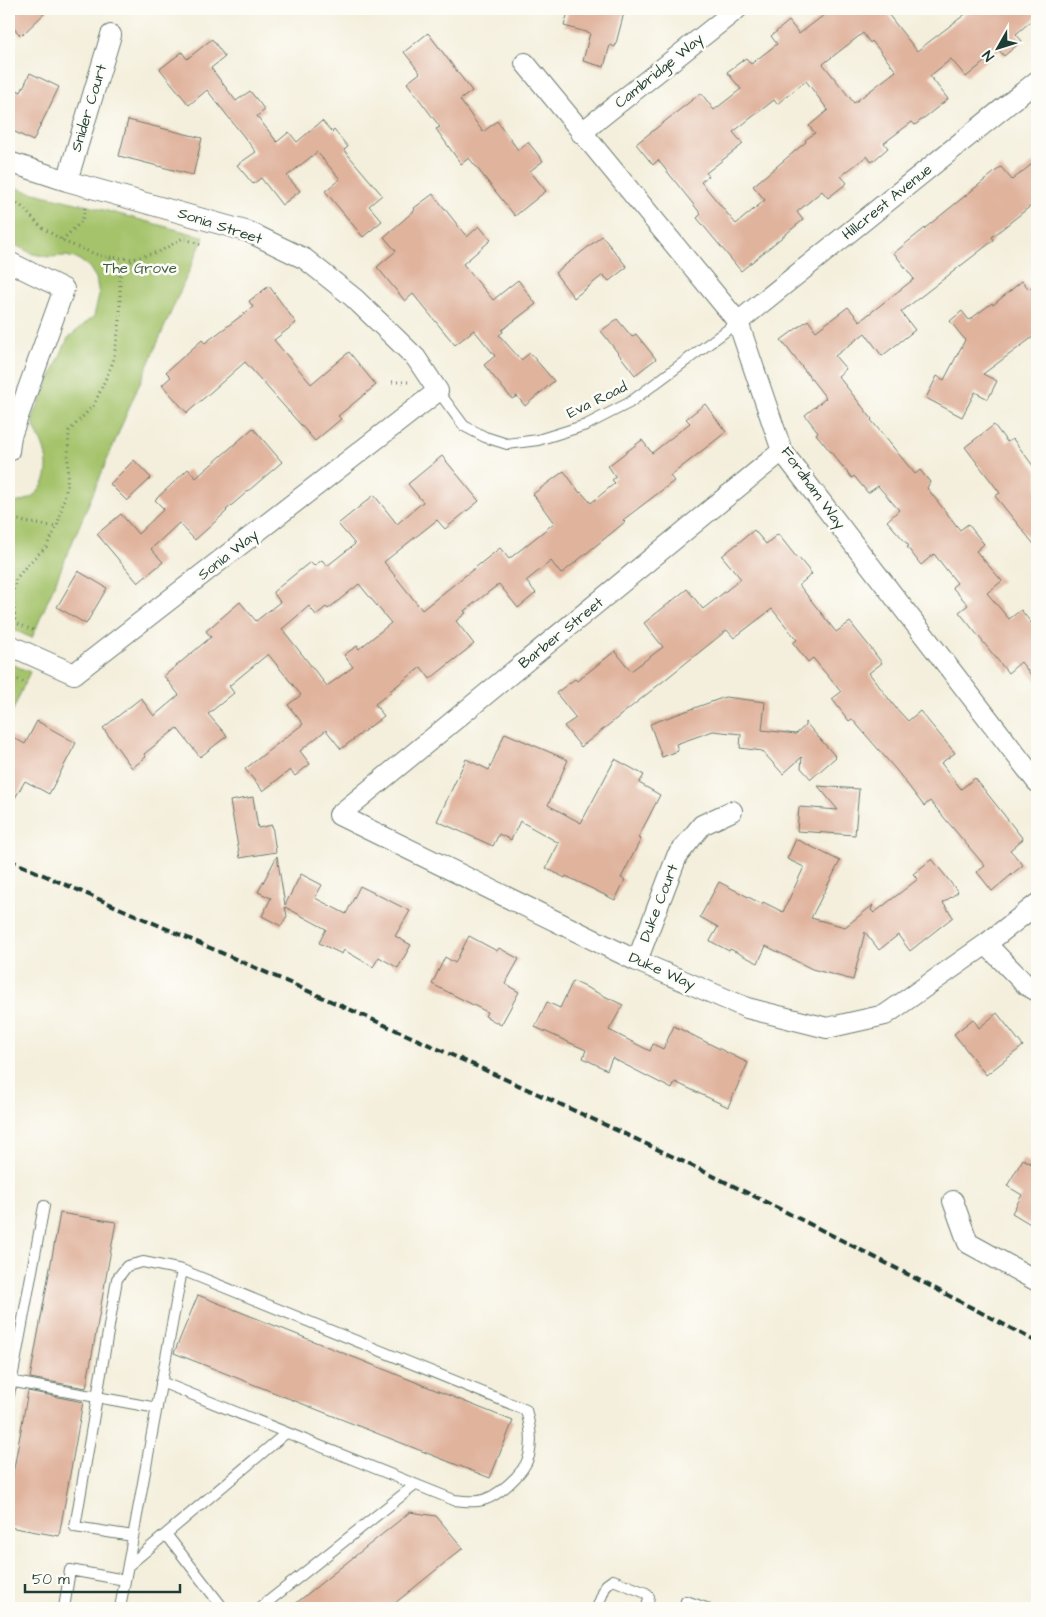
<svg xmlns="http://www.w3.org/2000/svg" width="1046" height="1617" font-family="'Architects Daughter',sans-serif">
	<rect width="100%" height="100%" fill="#fdfcf7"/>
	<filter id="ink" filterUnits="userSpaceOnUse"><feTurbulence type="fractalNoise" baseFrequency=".02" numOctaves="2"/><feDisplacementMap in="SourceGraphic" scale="10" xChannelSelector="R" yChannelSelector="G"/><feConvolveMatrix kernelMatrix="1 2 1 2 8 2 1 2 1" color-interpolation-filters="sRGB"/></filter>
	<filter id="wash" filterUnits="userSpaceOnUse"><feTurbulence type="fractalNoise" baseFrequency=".0096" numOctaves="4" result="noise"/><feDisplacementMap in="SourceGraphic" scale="20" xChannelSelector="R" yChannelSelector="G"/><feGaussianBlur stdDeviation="1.12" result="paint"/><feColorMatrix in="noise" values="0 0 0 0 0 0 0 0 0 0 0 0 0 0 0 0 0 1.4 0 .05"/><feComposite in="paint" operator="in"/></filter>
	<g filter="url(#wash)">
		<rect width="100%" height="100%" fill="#f4efdc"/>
		<path fill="#a4c36b" stroke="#628050" d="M9,184L22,190L89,206L204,237L132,401L32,638L9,628V503C22,503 31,499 39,490C50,477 48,460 43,446C39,434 33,431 33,417L68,338L94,316L99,295L96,278L89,267L78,259L66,256L49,257L33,254L9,242Z
			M9,663L30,672L9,719Z"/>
		<g id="blocks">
			<path fill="#e0b39d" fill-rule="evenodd" d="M9,9H49L21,36L9,23Z
				M569,9H625L615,47L610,45L604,67L583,61L590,33L564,26Z
				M832,9H884L917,51L972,9H1037V16L1016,34L1022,41L1004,56L999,50L966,77L951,59L930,76L948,99L915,125L912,122L884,143L888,148L872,162L867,156L841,176L847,183L828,198L822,191L797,212L803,220L741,271L697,218L701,214L658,160L653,165L636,144L701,93L714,110L741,89L727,72L746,58L751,64L777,44L771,36L789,21L799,34ZM863,33L870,43L872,41L896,71L854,103L823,64ZM806,81L828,110L809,126L815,133L805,140L806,142L753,186L765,200L736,224L701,182L708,176L706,173L743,144L733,132L774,100L777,104Z
				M428,33L472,91L460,100L483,132L497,121L518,150L528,142L543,161L530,171L546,191L515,216L469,158L461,164L436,129L440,127L407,83L420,73L404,52Z
				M212,39L225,57L211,68L236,101L250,91L265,110L257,116L277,142L289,132L297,142L322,121L332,132L334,130L348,147L344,150L382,195L369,206L382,221L363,237L325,191L340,179L317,152L287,176L300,191L282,205L261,178L253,184L237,165L256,152L207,90L189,105L160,69L182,52L187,59Z
				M30,73L59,87L33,141L9,129V86L21,92Z
				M128,120L202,138L193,175L119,156Z
				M1037,160V201L992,237L994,240L901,312L915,330L882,356L865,333L835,356L846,369L838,376L872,419L871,420L915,474L920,470L930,482L927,488L960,530L968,524L984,544L976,551L1002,581L987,593L1009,619L1021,610L1037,630V683L1021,662L1008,673L959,612L968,605L952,587L957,583L934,554L921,565L907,547L909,546L887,521L899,510L878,486L868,493L854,476L852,478L816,434L818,432L805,415L826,398L781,340L808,320L816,331L848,307L860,321L914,279L894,253L1001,167L1012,180Z
				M433,194L467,237L479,226L491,240L463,264L493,300L518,280L536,304L502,330L503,332L499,335L521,360L530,353L554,381L525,406L517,396L512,399L484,365L495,356L474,330L455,345L413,294L405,301L377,267L396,251L384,237L415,210L414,208Z
				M602,236L627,267L609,281L603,275L574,298L555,273Z
				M1022,281L1029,289L1037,282V334L983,374L997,381L988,399L975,392L962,417L926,398L937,376L944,380L965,340L950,321L962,311L969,320L992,303L993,305Z
				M269,286L296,323L274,340L311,384L349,352L376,385L338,416L341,419L315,441L245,362L187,413L162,385L171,377L166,372L202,340L205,343L253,307L249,301Z
				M617,319L632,337L636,334L656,359L635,375L601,331Z
				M705,404L726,432L670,476L674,481L623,520L625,522L561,574L551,561L526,581L536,593L518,608L499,584L464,611L466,613L456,621L474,644L430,679L421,667L390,691L391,692L375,704L384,716L341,749L326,730L300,751L310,764L295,776L290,770L263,791L245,769L303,724L288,705L301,695L268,654L229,686L234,693L208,714L227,736L200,757L177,728L144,754L146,757L132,768L103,728L141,698L154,716L179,695L164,676L211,637L206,631L240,602L256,621L280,602L273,592L310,562L314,566L322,560L327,566L355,544L338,524L374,495L397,524L423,502L408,484L442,456L479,501L445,529L437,520L384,562L422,610L500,548L509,559L554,523L533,494L564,471L580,493L581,492L591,503L615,483L612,480L616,477L608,466L642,440L652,453L690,423L686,419ZM359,584L391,623L359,649L357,646L344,655L353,667L327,686L282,629L309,606L316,615L326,607L328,609Z
				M994,425L1007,442L1013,439L1037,471V548L995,496L1000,493L965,447Z
				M253,428L282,462L226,510L227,511L195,540L179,523L151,549L163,562L138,583L97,534L121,514L138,534L164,509L155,500L188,469L196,478Z
				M134,460L151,478L127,501L110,484Z
				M754,530L766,544L778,534L797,558L798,557L812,574L799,585L836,632L850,622L870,647L882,663L869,673L895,707L908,721L920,711L955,753L941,763L961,789L975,778L1023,839L1010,850L1023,865L992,891L977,872L985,866L930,801L924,806L897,771L852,719L849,721L832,699L841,692L813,658L808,662L793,643L797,640L772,609L734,638L727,630L581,747L564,726L576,718L556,693L575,679L577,681L615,651L631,671L663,647L644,623L687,589L703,609L741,579L722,556Z
				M78,571L107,588L86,624L57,607Z
				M725,697L765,702L762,730L796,734L805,726V722L836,757L811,779L801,768L802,757L783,774L762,751L740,748L741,734L713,731L676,744L678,751L662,757L650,724Z
				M37,721L76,743L49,794L25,781L9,808V735L25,744Z
				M505,733L568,760L548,805L581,823L615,759L644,775L639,783L660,795L638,838L641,839L621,878L625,880L615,900L566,876L565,878L546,868L559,843L520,821L511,840L499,834L493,846L437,821L466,759L489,770Z
				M818,786L859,789L855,835L797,831L799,807L838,810Z
				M253,797L258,828L272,825L276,852L240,858L230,801Z
				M796,839L840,861L811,918L845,927L873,905L871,910L874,913L918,879L913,874L932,859L958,892L943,903L953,917L910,951L898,935L879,950L865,932L853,980L812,969L766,946L758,963L730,949L729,951L710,941L718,927L700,917L719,882L762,904L763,902L783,912L804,867L787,859Z
				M277,856L285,905L301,874L322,885L315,898L346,914L360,886L410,911L395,936L411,945L398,968L379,957L373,967L344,950L342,954L319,943L326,929L285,907L287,916L281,926L262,916L271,898L258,892Z
				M469,936L497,951L499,948L519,959L505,984L519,992L501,1025L485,1016L487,1012L432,984L445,957L455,963Z
				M573,981L623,1005L609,1030L650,1051L653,1044L663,1049L674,1026L748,1063L728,1107L675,1082L672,1089L612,1058L607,1070L583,1058L586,1050L535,1027L547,1002L560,1008Z
				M997,1013L1023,1046L986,1075L954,1034L973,1019L979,1028Z
				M1023,1159L1037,1167V1228L1012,1213L1022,1195L1007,1186Z
				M60,1213L116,1222L86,1388L30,1378Z
				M198,1295L513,1421L490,1478L174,1353Z
				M28,1391L83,1402L59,1536L9,1527V1496Z
				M410,1512L436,1516L463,1548L389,1608H290Z"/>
		</g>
	</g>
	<g filter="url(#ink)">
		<use href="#blocks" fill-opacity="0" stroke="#6a7b6f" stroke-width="1"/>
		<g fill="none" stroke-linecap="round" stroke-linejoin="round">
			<g stroke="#6a7b6f" stroke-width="12">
				<path id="service" d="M438,391L464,426L485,437L507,444L538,440L586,425L629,403L738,322
					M9,1381L157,1408
					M9,1395L44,1206
					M166,1534L223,1608
					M133,1536L75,1527L117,1279L127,1266L143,1262L182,1270L526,1410C530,1426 533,1440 529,1456C524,1474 496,1499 478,1501C470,1502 462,1501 454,1500L161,1382
					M128,1566L286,1433
					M64,1608L70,1570L125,1580
					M120,1608L182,1270
					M260,1608L415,1485
					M597,1608L606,1585L613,1580L646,1593L649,1597L647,1608
					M684,1608L686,1601L706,1608"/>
			</g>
			<g stroke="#6a7b6f" stroke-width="22">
				<path id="minor" d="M525,63L738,322L782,451L1037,782
					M581,133L737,9
					M9,162L67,181L249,232L305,259L354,298L416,358L438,391L74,674L9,645
					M67,181L111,35
					M9,262L64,289L11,436L9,451
					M738,322L1037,81
					M782,451L339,815L637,961L747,1008L827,1028L885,1015L986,944L1037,904
					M986,944L1026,985L1037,991
					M637,961L677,856L702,825L732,811
					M953,1201L968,1243L1037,1281"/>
			</g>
			<path stroke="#6a7b6f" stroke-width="3" stroke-dasharray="1 4" stroke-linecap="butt" d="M9,198L22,207L41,227L67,243L101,256L109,257L120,272V321L113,362L94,405L69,431L67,486L57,527L46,547L27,565L16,579L13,591L15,622
				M62,240L82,221L85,207
				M110,257L133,259L161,251L183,238L201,245
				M120,272L133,259
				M392,382H409
				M9,517L25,522L57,527
				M9,620L35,631
				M9,675L25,683"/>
			<use href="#service" stroke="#fff" stroke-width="10"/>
			<use href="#minor" stroke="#fff" stroke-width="20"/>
			<path stroke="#1f3d34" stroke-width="4" stroke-dasharray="8 4" stroke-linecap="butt" d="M9,860C220,952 431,1044 640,1141C774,1204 906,1273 1037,1342"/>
		</g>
	</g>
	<g text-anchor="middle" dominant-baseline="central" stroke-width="5" stroke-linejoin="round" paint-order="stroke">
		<g font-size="15" fill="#1f3d34" stroke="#fdfcf7">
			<text transform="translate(659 71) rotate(-39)">Cambridge Way</text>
			<text transform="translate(89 108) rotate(-73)">Snider Court</text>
			<text transform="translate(887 202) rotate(-39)">Hillcrest Avenue</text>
			<text transform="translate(220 226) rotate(18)">Sonia Street</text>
			<text transform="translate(597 400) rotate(-26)">Eva Road</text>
			<text transform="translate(813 488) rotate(54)">Fordham Way</text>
			<text transform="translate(228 555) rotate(-38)">Sonia Way</text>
			<text transform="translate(561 633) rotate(-39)">Barber Street</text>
			<text transform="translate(659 903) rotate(-69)">Duke Court</text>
			<text transform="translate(662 971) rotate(24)">Duke Way</text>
		</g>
		<g font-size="15" fill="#405e42" stroke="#fdfcf7">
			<text x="140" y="268">The Grove</text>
		</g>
	</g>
	<rect width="1046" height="1617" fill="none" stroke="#fdfcf7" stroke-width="30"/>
	<g transform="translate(998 48) rotate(231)" stroke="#fdfcf7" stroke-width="4" paint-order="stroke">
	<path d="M0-4L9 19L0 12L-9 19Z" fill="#1f3d34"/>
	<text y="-8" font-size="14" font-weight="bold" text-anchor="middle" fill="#1f3d34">N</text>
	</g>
	<path d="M25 1584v8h155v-8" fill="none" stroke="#1f3d34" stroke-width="2.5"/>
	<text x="32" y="1584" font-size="15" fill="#1f3d34" stroke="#fdfcf7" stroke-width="4" paint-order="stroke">50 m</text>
</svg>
